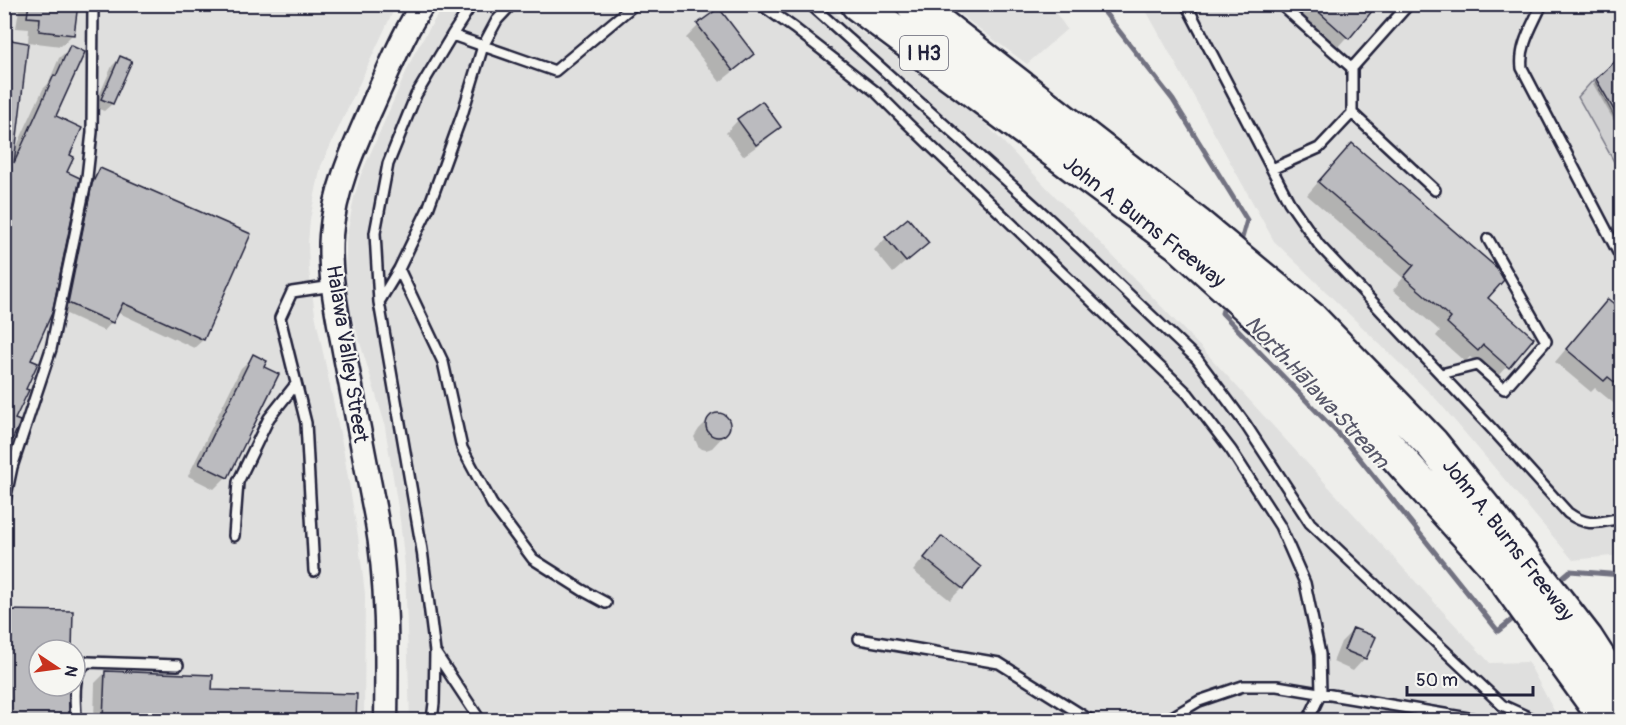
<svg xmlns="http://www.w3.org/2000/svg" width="1626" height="725" font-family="Pangolin,sans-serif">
	<rect width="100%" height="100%" fill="#eeeeeb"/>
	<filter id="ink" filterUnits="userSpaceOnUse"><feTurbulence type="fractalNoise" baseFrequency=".0167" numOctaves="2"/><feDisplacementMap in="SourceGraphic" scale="12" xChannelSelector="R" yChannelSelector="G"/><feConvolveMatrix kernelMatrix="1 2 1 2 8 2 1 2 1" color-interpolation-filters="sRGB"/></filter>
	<g filter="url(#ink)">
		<path fill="#dfdfde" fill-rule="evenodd" d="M446,4L824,5L980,118L1209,356L1490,663L1528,662L1559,720H410L405,567L400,520L384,421L350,310L346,286V240L354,198L360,177L414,54L435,19Z
			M4,5H396L321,166L310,219L308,244L309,270L315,314L343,448L358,536L365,594L364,720H5ZM39,650H75V686H39Z
			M947,5H1050L1067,29L1027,64Z
			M1143,5H1621V129L1594,79L1578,97L1621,174V555L1573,560L1437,400L1274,241Z"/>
		<path fill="#d0d0d1" stroke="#797986" stroke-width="1.5" d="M1594,79L1621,129V174L1578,97Z"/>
		<path fill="#0003" d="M4,4H77L73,34L61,46L28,42L29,29L16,28L19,10L4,8Z
			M1285,4H1376L1335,50Z
			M1612,4H1622V13Z
			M698,26L752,54L740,66L720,82L686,38Z
			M12,42L15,150L43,89L48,84L59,58L71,47L54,117L68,155L65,173L29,361L4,453V49Z
			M1622,57V135L1593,84Z
			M120,58L112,104L104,111L94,107L112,66Z
			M738,120L779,126L767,139L743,156L726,133Z
			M1340,157L1486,299L1532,339L1495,379L1470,357L1465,362L1436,336L1440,331L1393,290L1403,278L1307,195Z
			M100,170L249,235L203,340L194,348L117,312L112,322L104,331L60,311L84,194L91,178Z
			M886,238L927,243L893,273L874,250Z
			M1608,301L1622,312V410L1595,388L1591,392L1555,362L1596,313Z
			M254,356L226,477L214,489L188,476L241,368Z
			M716,414L725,416L728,420L730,426L728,431L712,448L706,450L702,449L698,446L694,437L699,429L712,416Z
			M1622,427V450L1610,440Z
			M942,538L962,588L950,600L913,571L930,550Z
			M4,611L71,650H39V686H68L67,697L68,720H4Z
			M1353,630L1365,658L1353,671L1333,662L1341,642Z
			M106,672L211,691L355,695V720H94L95,683Z"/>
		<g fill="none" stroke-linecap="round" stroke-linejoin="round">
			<path stroke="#727281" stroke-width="5" d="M1098,4L1173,100L1247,220L1240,245
				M1226,301L1222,313L1348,444L1498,631L1519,614
				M1556,583L1570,571L1622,575"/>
		</g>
		<path fill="#bbbbbf" stroke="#22223b" stroke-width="1.5" d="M29,4H78L74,35L39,31L40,18L27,17Z
			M1310,4H1378L1349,39Z
			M719,8L754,54L733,71L697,24Z
			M11,40L28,43L14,163L54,75L56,76L70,45L85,52L56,116L82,128L70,155L74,157L67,172L80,178L52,313L31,360L38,363L26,389L29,390L15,419L20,421L19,425L4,457V330L12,313L4,310V96Z
			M1622,55V124L1596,79Z
			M120,56L132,61L113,104L101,99Z
			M762,101L781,127L756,145L737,119Z
			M1352,143L1497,268L1504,280L1488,298L1534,338L1509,368L1483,345L1478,351L1447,323L1451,318L1404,277L1414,265L1318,182Z
			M100,168L251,234L204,340L123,303L113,323L68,303L92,184Z
			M908,218L929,243L906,262L885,237Z
			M1608,299L1622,310V388L1608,377L1604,381L1566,349Z
			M253,354L267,361L264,367L279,374L228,478L199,464Z
			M706 425a12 12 0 1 1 24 0a12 12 0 1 1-24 0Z
			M942,536L981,567L963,589L924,558Z
			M4,610L73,611L72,650H39V686H69V720H4Z
			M1353,628L1376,637L1366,659L1344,650Z
			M105,671L213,675L212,690L357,694L356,720H103Z"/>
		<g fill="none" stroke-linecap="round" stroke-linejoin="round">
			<g stroke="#22223b" stroke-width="14">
				<path id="service" d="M760,4L794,28L876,92L908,124L1188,394L1231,450L1280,526L1305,583L1320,654L1321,693L1308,720
					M810,4L1046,216L1197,359L1246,425L1310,523L1502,705L1535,720
					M1186,4L1289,202L1319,245L1493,430L1568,513C1589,528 1598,522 1622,518
					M1280,4L1352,68V113L1435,190
					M1542,4C1533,25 1519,45 1522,68L1622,260
					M452,35L555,71L635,4
					M1352,68L1409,4
					M1272,169L1319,148L1352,113
					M399,269L443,362L462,448L492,504L533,559L582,590L606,603
					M379,302L399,269L428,209L462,115L483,46L497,20L512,4
					M1441,374L1477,365L1504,389L1546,341L1488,239
					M4,505L12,467L51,349L87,177L92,132L93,4
					M234,536L238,482L269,418L296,384
					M314,571L306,423L280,318L292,292L333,286
					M859,639L999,663L1090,720
					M435,652L480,720
					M76,720C76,703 70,672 88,662L178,665
					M432,720L434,703L435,652L422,550L379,302L375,233L388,164L416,95L452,35L472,4
					M1167,720L1199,701L1243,686H1277L1480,720"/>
			</g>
			<g stroke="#22223b" stroke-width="27">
				<path id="tertiary" d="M386,720C387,652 388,584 376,517C366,463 355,410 345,356C338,317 328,275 331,235C335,184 358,139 378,93C392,63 404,32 423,4"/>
			</g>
			<g stroke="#22223b" stroke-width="38">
				<path id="motorway" d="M858,4L1178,243L1322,373L1495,565L1607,720
					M913,4L1196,224L1311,319L1432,444L1503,532L1586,639L1622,695"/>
			</g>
			<use href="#service" stroke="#f6f6f2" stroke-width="9"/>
			<use href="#tertiary" stroke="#f6f6f2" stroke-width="22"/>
			<use href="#motorway" stroke="#f6f6f2" stroke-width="33"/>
		</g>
	</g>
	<g text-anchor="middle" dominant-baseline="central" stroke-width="4.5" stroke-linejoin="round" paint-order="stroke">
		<rect fill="#f6f6f2" stroke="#626272" stroke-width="1.5" x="900" y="36" width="48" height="34" rx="4.5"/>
		<g font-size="20" font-weight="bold" fill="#22223b">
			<text x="924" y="53">I H3</text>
		</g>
		<g font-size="21" fill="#22223b" stroke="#f6f6f2">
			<text transform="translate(1144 222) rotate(38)">John A. Burns Freeway</text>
			<text transform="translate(347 354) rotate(81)">Halawa Valley Street</text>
			<text transform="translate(1508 540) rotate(52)">John A. Burns Freeway</text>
		</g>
		<g font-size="22" font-style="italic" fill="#575769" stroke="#f6f6f2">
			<text transform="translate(1317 392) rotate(47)">North Hālawa Stream</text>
		</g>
	</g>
	<rect width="1626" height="725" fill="none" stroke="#f6f6f2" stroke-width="24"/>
	<rect x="12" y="12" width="1602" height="701" fill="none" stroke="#22223b" stroke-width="2" filter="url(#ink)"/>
	<g transform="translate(57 668) rotate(103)"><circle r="28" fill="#f6f6f2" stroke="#a1a1a9" stroke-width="1.5"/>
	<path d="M0-4.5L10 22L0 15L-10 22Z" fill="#c8321e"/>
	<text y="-9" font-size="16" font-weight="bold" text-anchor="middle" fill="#22223b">N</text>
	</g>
	<path d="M1407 686v9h126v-9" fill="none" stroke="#22223b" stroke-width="3"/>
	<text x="1416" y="686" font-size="18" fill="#22223b" stroke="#f6f6f2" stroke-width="4.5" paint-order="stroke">50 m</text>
</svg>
